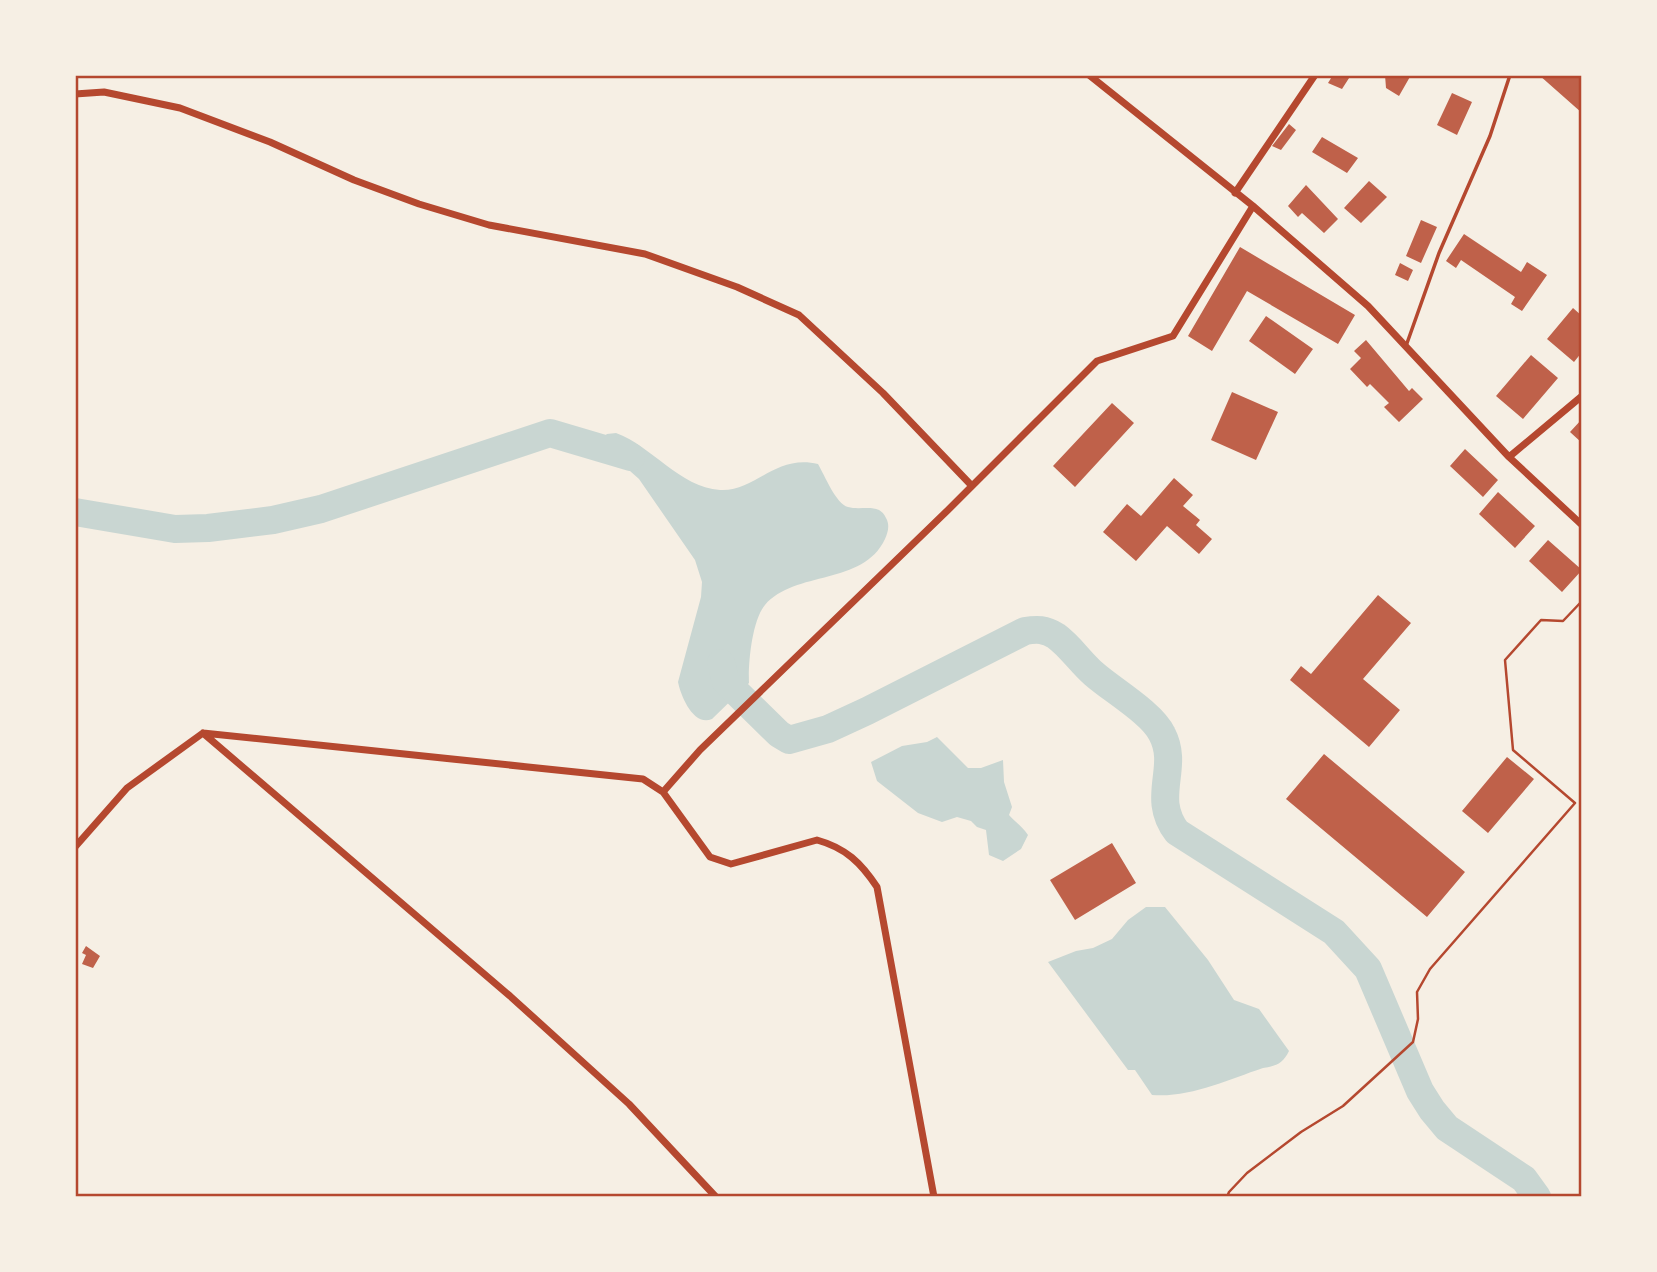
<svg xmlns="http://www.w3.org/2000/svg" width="1657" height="1272" font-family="'Noto Sans',sans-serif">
	<rect width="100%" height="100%" fill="#f6efe4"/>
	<path fill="#c9d6d2" d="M616,433C652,446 679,487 720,490C755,492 775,454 818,464C825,476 836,504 848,507C862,511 879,502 886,518C890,525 888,532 885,539C863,586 795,570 765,605C752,620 748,664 749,683L712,719C694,727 681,697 678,682L701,597L702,582L695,560L639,479L621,463L600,454L596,450L599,440L607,434Z
		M937,737L968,768H981L1003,760L1004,782L1012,807L1009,815C1016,823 1022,826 1028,835L1021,849L1003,861L989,855L986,830L977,827L971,821L957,817L942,822L918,813L877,781L871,762L902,746L927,742Z
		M1146,907H1165L1208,960L1234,1000L1259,1009L1289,1051C1283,1063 1277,1066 1263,1068C1227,1080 1190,1098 1152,1095L1135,1070H1128L1048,962L1076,951L1093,948L1112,939L1128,920Z"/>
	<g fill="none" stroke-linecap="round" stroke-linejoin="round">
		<path stroke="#c9d6d2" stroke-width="28" d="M75,512L175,529L208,528L273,520L321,509L550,433L631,457
			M721,663L726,682L779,734L789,740L828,729L867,711L1025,631C1037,629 1045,629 1056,636C1070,646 1081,663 1094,674C1112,690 1152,713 1162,734C1180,768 1150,797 1177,832L1334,932L1368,969L1420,1091L1432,1110L1447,1128L1524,1179L1537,1197"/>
	</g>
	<path fill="#bf614a" d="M1333,75H1351L1342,89L1328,83Z
		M1385,75H1411L1399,96L1386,88Z
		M1539,75H1578L1582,78V113Z
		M1452,93L1472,102L1457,135L1437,125Z
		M1289,124L1296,130L1281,150L1272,146Z
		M1322,137L1358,158L1347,173L1312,152Z
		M1369,181L1387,197L1361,223L1344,208Z
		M1306,185L1338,219L1324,233L1302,213L1298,217L1288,206Z
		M1421,220L1437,227L1421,263L1406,256Z
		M1464,234L1521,272L1527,262L1547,275L1522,311L1511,304L1515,297L1461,260L1456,268L1446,261Z
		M1240,247L1355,315L1338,344L1247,291L1212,351L1188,336Z
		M1400,263L1413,270L1408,281L1395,275Z
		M1573,308L1582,316V352L1574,362L1547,339Z
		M1266,316L1313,349L1295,374L1249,341Z
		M1366,340L1409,391L1412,388L1423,399L1399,422L1384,407L1389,403L1370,384L1367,387L1350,369L1361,358L1354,351Z
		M1531,355L1558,378L1523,419L1496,396Z
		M1232,392L1278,412L1256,460L1211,440Z
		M1112,403L1134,423L1075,487L1053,466Z
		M1582,419V443L1570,432Z
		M1465,449L1498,480L1483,497L1450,466Z
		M1174,478L1193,495L1183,506L1200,520L1196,525L1212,539L1199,554L1167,526L1136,561L1103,532L1127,504L1141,516Z
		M1498,492L1535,526L1515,548L1479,514Z
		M1548,540L1582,570L1562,592L1529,561Z
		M1378,595L1411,623L1363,679L1400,710L1369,747L1290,680L1301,666L1311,674Z
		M1324,754L1465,872L1427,917L1286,799Z
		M1507,757L1534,779L1488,833L1462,811Z
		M1112,843L1136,883L1075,920L1050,880Z
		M86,946L100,956L93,968L82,964L86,955L82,953Z"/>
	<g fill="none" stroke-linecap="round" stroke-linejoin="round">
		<path stroke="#b5482f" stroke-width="2.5" d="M1227,1197L1229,1192L1247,1173L1301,1132L1343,1106L1413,1042L1418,1019L1417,992L1430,969L1575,803L1513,750L1505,660L1541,620L1563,621L1582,601"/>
		<path stroke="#b5482f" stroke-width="3.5" d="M1406,346L1439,253L1490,136L1510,75"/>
		<path stroke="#b5482f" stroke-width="7" d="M1089,75L1253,206L1368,306L1509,457L1582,525
			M75,94L104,92L180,108L270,142L354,180L419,204L489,225L645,254L737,287L799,315L883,393L972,486
			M1235,193L1315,75
			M1509,457L1582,396
			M203,733L510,996L629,1104L716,1197
			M663,792L700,750L948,510L1097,361L1173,336L1253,206
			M75,847L127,788L203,733L643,779L663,792L710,857L731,864L817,840C846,848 861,863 877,887L934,1197"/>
	</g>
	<rect width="1657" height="1272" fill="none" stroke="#f6efe4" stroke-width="154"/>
	<rect x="77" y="77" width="1503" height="1118" fill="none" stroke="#b5482f" stroke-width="2.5"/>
</svg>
